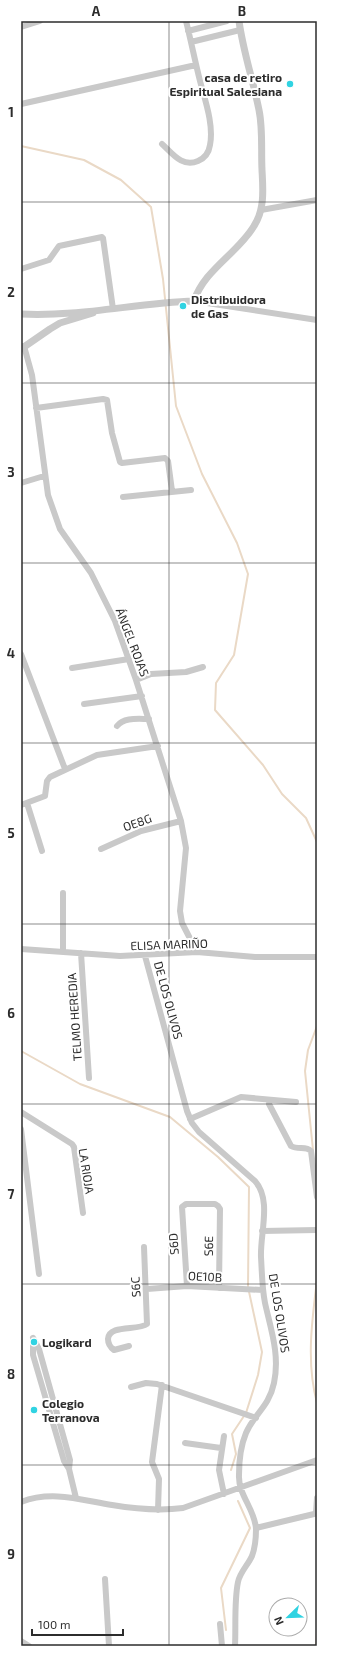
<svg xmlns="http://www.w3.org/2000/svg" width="338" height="1667" font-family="'Exo 2',sans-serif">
	<rect width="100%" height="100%" fill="#fff"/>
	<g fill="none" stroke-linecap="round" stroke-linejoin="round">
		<path stroke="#ead9c6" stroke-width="2" d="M21,146L84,160L121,180L151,207L163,279L176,406L202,474L237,543L248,574L234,655L216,683L215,710L263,765L282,794L306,818L317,842
			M21,1051L80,1084L170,1117L218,1157L249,1187L248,1287L262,1352L258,1375L246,1413L232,1434L236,1454L231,1470
			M313,1150L305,1071L308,1050L317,1026
			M317,1280C312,1320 306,1363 317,1403
			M317,1514V1573
			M226,1630L221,1588L250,1528L238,1501
			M316,1646L317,1631"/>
		<path stroke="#c9c9c9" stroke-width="6" d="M21,27L40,21
			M188,31L227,21
			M191,42L240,30
			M21,104L196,65
			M162,144C172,153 182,168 198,161C205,158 209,152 210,145C214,125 205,100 200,81C195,61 191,41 186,21
			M261,210L317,200
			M21,269L49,260L59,246L102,237L103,238L113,309
			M194,301L317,320
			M24,346L32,375L48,495L60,529L91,573L115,621L136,680L181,821L186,848L180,911L182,923L197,952
			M36,408L103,399L107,400L112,433L120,462L122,463L165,458L168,461L172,491
			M21,483L44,476
			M123,497L191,490
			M21,654L65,769
			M72,668L129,659
			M136,680L151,674L186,672L203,667
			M84,704L142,696
			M117,726C124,717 138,719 149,719
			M27,803L42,851
			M21,805L45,796L47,781L50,777L97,755L158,746
			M101,849L141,831L181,821
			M21,949L120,956L197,952L255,957H317
			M63,952V893
			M81,953L89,1078
			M145,956L187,1111L192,1123L199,1132L255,1181C272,1200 260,1233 261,1257C262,1273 262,1288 265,1303C271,1330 280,1355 274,1383C269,1407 254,1414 246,1433C241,1445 239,1462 239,1475C238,1495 255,1509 256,1529C256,1537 255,1548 252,1556C248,1565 240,1572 238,1582C234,1601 236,1627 235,1646
			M269,1104L291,1146C298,1150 306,1146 311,1151L317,1197
			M21,1112L72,1144L74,1147L83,1213
			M190,1119L241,1097L296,1102
			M21,1129L39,1274
			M262,1231L317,1230
			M187,1286L182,1207L186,1204H215L218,1206L220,1209L219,1288
			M147,1289L187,1286L263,1290
			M33,1338L39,1349L70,1460L69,1469L76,1498
			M33,1338V1355L64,1461L69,1469
			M129,1346L114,1350C110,1347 108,1344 108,1339C109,1324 138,1331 147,1324L144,1247
			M131,1387L146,1383L157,1384L256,1418
			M224,1436L219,1470L224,1494
			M185,1443L221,1448
			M21,1502C52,1490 81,1500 112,1505C136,1509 160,1511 183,1508L317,1460
			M158,1510L159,1479L152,1462L162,1385
			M256,1528L314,1514L316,1513L317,1498
			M105,1579L109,1646
			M220,1624L222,1646
			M21,1641L29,1646"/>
		<path stroke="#c9c9c9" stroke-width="7" d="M21,314C79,317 136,303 194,301C204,270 237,254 254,226C265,209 263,189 262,170C261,150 263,129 259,110C253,80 243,51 239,21
			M21,349L50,329L60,323L93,313"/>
	</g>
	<path fill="none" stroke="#2c2c2c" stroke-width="1" stroke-opacity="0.55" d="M169,21V1646M21,202H317M21,383H317M21,563H317M21,743H317M21,924H317M21,1104H317M21,1284H317M21,1465H317"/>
	<g fill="#30d3e2" stroke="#fff" stroke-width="1.5">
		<circle cx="290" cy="84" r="4"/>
		<circle cx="183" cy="306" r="4"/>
		<circle cx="34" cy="1342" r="4"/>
		<circle cx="34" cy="1410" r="4"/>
	</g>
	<g text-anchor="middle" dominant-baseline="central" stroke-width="4" stroke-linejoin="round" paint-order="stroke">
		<g font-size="12" font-weight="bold" fill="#2c2c2c" stroke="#fff" text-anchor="start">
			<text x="282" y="77" text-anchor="end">casa de retiro<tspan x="282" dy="14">Espiritual Salesiana</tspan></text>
			<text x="191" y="299">Distribuidora<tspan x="191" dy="14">de Gas</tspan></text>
			<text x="42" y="1342">Logikard</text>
			<text x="42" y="1403">Colegio<tspan x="42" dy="14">Terranova</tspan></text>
		</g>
		<g font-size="12" fill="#2c2c2c" stroke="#fff">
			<text transform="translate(133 642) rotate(69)">ÁNGEL ROJAS</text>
			<text transform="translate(137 822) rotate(-19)">OE8G</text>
			<text transform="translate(169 944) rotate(-2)">ELISA MARIÑO</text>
			<text transform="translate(169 1000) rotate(75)">DE LOS OLIVOS</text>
			<text transform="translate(74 1017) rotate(-94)">TELMO HEREDIA</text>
			<text transform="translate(87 1171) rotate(81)">LA RIOJA</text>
			<text transform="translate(173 1244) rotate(-94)">S6D</text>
			<text transform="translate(208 1246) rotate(-89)">S6E</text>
			<text transform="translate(205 1276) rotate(3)">OE10B</text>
			<text transform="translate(135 1287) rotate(-93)">S6C</text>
			<text transform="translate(280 1313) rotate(81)">DE LOS OLIVOS</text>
		</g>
	</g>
	<rect width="338" height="1667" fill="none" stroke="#ffffff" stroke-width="44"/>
	<g transform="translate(288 1617) rotate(247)"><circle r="19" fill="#ffffff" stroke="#ababab"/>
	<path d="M0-3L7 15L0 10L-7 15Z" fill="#30d3e2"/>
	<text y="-6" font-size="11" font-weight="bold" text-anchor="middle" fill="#2c2c2c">N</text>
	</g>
	<path d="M32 1629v6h91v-6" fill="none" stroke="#2c2c2c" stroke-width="2"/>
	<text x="38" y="1629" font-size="12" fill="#2c2c2c" stroke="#ffffff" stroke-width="3" paint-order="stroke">100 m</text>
	<rect x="22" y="22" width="294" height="1623" fill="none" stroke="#2c2c2c" stroke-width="1.5"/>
	<g font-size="13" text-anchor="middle" font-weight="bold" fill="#2c2c2c">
		<text x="96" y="16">A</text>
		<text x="242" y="16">B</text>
		<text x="11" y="117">1</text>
		<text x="11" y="297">2</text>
		<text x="11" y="477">3</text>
		<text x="11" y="658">4</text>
		<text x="11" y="838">5</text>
		<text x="11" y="1018">6</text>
		<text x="11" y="1199">7</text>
		<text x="11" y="1379">8</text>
		<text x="11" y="1559">9</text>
	</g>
</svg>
